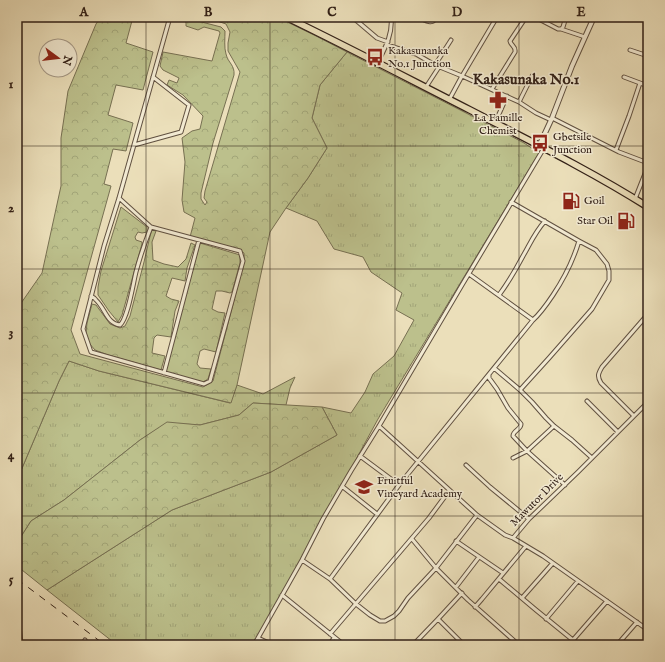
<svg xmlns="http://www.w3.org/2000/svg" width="665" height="662" font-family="'IM FELL English',serif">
	<defs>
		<pattern id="grass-tufts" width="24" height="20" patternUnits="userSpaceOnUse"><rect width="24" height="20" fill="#bcc08c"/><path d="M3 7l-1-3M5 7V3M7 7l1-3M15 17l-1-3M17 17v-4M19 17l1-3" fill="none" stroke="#a2a578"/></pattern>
		<pattern id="forest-crowns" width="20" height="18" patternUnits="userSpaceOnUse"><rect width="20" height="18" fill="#bcc08c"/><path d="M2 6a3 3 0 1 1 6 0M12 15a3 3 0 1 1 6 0" fill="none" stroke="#a2a578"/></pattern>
	</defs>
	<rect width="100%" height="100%" fill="#ebdfba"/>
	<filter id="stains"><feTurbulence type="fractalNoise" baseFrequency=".005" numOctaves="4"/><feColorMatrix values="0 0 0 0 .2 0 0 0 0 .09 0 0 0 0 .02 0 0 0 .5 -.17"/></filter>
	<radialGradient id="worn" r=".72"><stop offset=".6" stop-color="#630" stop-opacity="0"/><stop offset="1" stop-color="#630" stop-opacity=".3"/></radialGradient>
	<path fill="url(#grass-tufts)" stroke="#777052" d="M347,52L505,133L524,143L539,153L378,419L255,645H117L47,590L172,510L271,472L337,435L322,407L351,413L365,392L373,374L394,356L414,320L396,310L402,293L371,272L363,257L334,249L317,221L286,208L308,178L327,148L312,118L320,85Z
		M69,361L99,371L230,403L237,385L263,394L295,377L290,388L286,405L253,403L239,415L200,425L167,423L140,440L64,500L31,521L17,543V480L59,381Z"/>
	<path fill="url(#forest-crowns)" stroke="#777052" d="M101,17H133L126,43L153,52L143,90L116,85L108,115L133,123L126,151L113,149L104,184L111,186L71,330L80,354L203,387L213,381L244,262V253L238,249L190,237L195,218L184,212L182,200L185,162L182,138L192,131L200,129L203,116L183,95L167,85L169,80L177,83L179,78L163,70L160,66L163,52L212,61L220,33L219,31L204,27L198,30L186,26V22L171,17H182L221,27L225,31C225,38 224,48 226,54C228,63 235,65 234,75L213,143L201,193V199L205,205L207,202L204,198L205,191L240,72L228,51V43L230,32L226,24L205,17H277L316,36L347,52L320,85L312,118L327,148L308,178L286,208L270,232L237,385L231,403L99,371L69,361L59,381L17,480V309L42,273L61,186V138L68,91L96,24Z
		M121,207L147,227V232L142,233L138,232L135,237L136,240L142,242V244L122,315L118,322L109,311L98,295V287L101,271Z
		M152,230L156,231L152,242L153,260L164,264L178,267L186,259L191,243L195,245L187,268L185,281L172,278L166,296L171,299L179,301L175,311L171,337L157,335L154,338L152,353L165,356L161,370L108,355L95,350L89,343L86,333L87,323L92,304L96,305L110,324L120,328L125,326L130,316L144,262L151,232Z
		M200,243L240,255V263L232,292L230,293L222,291H216L212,309L218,312L225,313L216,352L204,349L200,351L197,364L200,368L211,369L208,379L203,382L166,373L165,370Z
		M253,403L322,407L337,435L271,472L172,510L47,590L17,566V543L31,521L64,500L140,440L167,422L200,425L239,415Z"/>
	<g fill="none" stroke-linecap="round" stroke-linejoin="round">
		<g stroke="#605040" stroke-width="5">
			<path id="minor" d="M351,17L357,21L377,38L388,42
				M418,17C425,20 433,26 436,17
				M535,17L558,29H561L563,27L566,17
				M561,29L585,37
				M387,45L406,51L416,54L435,65L462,76L497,17
				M630,50L648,56
				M378,62C385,48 393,34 391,17
				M435,65L451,40
				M624,77L648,86
				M426,87L439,67
				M492,89L515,52C516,46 511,46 510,41L526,17
				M449,100L462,76L519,102L532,76
				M519,102L536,113L551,120
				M552,118L619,152L648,163
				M495,123L507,96
				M134,145L181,132L189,105L153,77
				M616,150L629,116L640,83
				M119,198L151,227L240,251L243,261L210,381L204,384L91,352L83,329L104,246L119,198L170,17
				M635,199L648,166
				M511,202L579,241C573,261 565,277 553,295C547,304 541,313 533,320
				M499,295C508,283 516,269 523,256C530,244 535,232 545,221
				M91,296C93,297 95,298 96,300C105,308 107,324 120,325C128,318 133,284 136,272C140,257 145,242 151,227
				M494,368L520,390L532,402L546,418L554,426L572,440L592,458
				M164,373L199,240
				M489,375V378L497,389L508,408L521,424C521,430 513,430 513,436L527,451L565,485
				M520,390L549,358L592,309L609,280V271L607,264L596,250L579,241
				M587,401L618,432
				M634,416L601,383C597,376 598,374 602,367L648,314
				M379,426L477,515L505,535L513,538L529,519L578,472L648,402
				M360,456L399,485
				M513,458L527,451L554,426
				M466,465L490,487L529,519
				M343,487L377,514
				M513,538L543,556L648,630
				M412,539L436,568L468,600L519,645
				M456,541L503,573
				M302,560L330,579L356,604L370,615L380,621H385L394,616L399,611L408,598L436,568L477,515
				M330,579L399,485L533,320L469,274
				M499,579L536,610L579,645
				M456,587L479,557
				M282,595L344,645
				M522,598L552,564
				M17,607L21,645
				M475,607L482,599L526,546
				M438,619L464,645
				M546,619L578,581
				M330,634L429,518L449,491
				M258,638L273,645
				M573,640L607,601
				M82,645L85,640
				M254,645L302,560L323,519L351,471L379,426L462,285L544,148
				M329,645L334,638
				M413,645L438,619L462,593
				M617,645L637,622"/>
		</g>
		<g stroke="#605040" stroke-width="6">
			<path id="tertiary" d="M539,146L552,118L572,66L594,17"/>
		</g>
		<g stroke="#322017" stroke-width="8">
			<path id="trunk" d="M286,17C348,47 409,79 470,110C530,141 591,171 648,207"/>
		</g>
		<use href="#minor" stroke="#f2ead2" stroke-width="3"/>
		<use href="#tertiary" stroke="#f2ead2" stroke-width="4"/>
		<use href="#trunk" stroke="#ebdfba" stroke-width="5.5"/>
		<path stroke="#322017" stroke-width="1" stroke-dasharray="7 7" stroke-linecap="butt" d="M17,579L105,645"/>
	</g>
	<path fill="none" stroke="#322017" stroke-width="1" stroke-opacity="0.55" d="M146,17V645M270,17V645M395,17V645M519,17V645M17,146H648M17,269H648M17,393H648M17,516H648"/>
	<defs>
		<g id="bus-bare" transform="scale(1.38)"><path d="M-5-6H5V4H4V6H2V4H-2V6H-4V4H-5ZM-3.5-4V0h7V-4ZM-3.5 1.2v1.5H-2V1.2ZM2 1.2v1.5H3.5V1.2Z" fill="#8f2418" stroke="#f2ead2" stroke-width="2.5" paint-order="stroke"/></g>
		<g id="pharmacy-bare" transform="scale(1.38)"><path d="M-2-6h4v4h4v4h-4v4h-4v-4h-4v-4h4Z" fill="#8f2418" stroke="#f2ead2" stroke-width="2.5" paint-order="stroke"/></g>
		<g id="fuel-bare" transform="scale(1.38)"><path d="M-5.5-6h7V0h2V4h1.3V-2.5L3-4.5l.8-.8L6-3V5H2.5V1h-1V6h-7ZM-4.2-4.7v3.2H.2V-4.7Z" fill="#8f2418" stroke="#f2ead2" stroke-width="2.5" paint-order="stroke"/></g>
		<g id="school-bare" transform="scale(1.38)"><path d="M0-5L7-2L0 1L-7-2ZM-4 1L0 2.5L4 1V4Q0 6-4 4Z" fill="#8f2418" stroke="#f2ead2" stroke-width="2.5" paint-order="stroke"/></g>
	</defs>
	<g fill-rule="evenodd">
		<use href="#bus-bare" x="375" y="57"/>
		<use href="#pharmacy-bare" x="498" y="100"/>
		<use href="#bus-bare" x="540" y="143"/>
		<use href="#fuel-bare" x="571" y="201"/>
		<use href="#fuel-bare" x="626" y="221"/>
		<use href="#school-bare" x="364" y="487"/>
	</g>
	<g text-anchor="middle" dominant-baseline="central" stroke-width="3" stroke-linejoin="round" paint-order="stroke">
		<g font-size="11" fill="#322017" stroke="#f2ead2" text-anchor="start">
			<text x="388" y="51">Kakasunanka<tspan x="388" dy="13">No.1 Junction</tspan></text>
			<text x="498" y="118" text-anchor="middle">La Famille<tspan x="498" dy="13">Chemist</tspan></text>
			<text x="553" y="137">Gbetsile<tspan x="553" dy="13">Junction</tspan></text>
			<text x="584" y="201">Goil</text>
			<text x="613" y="221" text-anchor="end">Star Oil</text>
			<text x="377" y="481">Fruitful<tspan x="377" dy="13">Vineyard Academy</tspan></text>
		</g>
		<g font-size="11" fill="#322017" stroke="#f2ead2">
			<text transform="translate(537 500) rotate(-45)">Mawutor Drive</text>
		</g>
		<g font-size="15" font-weight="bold" fill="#322017" stroke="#f2ead2">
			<text x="526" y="79">Kakasunaka No.1</text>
		</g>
	</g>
	<rect width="665" height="662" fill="none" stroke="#ebdfba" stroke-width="44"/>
	<g transform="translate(58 58) rotate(105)"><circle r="19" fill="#f2ead2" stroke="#a59987"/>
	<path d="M0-3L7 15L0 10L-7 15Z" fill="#8f2418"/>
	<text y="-6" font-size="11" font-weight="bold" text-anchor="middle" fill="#322017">N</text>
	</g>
	<rect x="22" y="22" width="621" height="618" fill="none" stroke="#322017" stroke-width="1.5"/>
	<g font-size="13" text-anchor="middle" font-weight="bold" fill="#322017">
		<text x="84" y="16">A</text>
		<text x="208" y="16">B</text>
		<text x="332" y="16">C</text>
		<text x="457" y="16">D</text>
		<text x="581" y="16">E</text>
		<text x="11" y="88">1</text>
		<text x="11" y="212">2</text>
		<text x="11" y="336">3</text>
		<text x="11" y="459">4</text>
		<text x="11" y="583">5</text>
	</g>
	<rect width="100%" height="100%" filter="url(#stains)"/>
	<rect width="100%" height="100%" fill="url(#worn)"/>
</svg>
